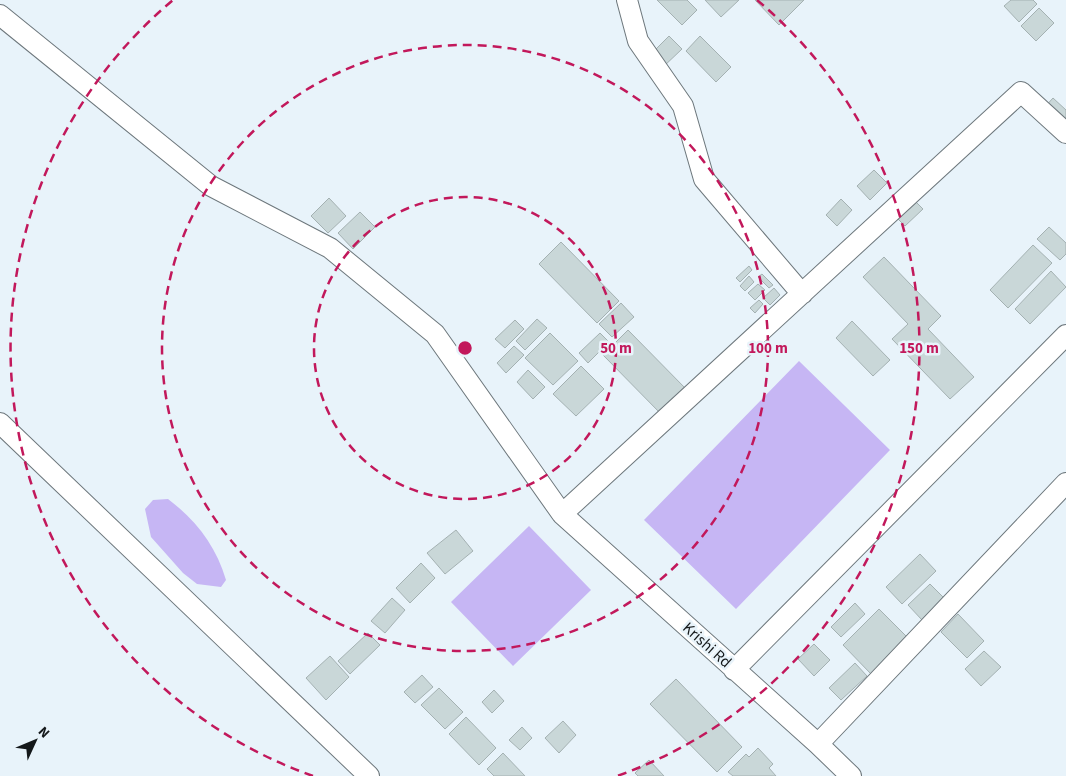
<svg xmlns="http://www.w3.org/2000/svg" width="1066" height="776" font-family="'Source Sans 3',sans-serif">
	<rect width="100%" height="100%" fill="#e8f3fa"/>
	<path fill="#c6b6f4" d="M799,361L890,450L736,609L644,520Z
		M168,499C196,520 216,546 226,580L221,587L197,584L183,573L151,537L145,509L153,500Z
		M529,526L591,590L513,666L451,602Z"/>
	<path fill="#c9d7d8" stroke="#a4b1b2" d="M657,0H687L697,10L682,25Z
		M705,0H739L721,17Z
		M755,0H804L779,25Z
		M1011,0H1033L1037,4L1019,22L1004,6Z
		M1039,8L1054,23L1036,41L1021,26Z
		M669,36L682,49L662,68L650,55Z
		M700,36L731,67L716,82L686,51Z
		M1053,98L1066,110V130L1043,109Z
		M874,170L887,183L870,200L857,186Z
		M329,198L346,216L328,233L311,216Z
		M912,198L923,209L905,226L894,215Z
		M841,199L852,210L837,226L826,215Z
		M360,212L375,227L353,249L338,233Z
		M1049,227L1066,243V254L1060,260L1037,239Z
		M561,242L619,301L597,323L539,264Z
		M1033,245L1052,263L1008,308L990,290Z
		M884,257L941,316L928,329L974,377L950,399L892,339L908,324L863,277Z
		M749,266L752,270L740,282L736,278Z
		M1051,271L1066,287L1030,324L1015,309Z
		M762,274L773,285L769,288L758,277Z
		M749,276L754,282L745,291L740,286Z
		M758,284L765,290L755,300L748,293Z
		M774,288L780,295L770,305L763,298Z
		M759,300L763,304L755,313L750,308Z
		M621,303L634,317L612,337L599,324Z
		M537,319L547,328L525,350L516,341Z
		M515,320L524,329L505,348L495,339Z
		M852,321L890,360L873,376L836,338Z
		M628,330L687,390L662,415L603,355Z
		M550,333L578,361L553,385L525,358Z
		M600,333L609,342L588,363L579,353Z
		M514,346L524,355L506,373L497,363Z
		M581,366L604,389L576,416L553,394Z
		M528,370L545,387L533,399L517,382Z
		M456,530L473,551L445,574L427,553Z
		M920,554L936,571L902,604L886,587Z
		M421,563L435,578L410,603L396,588Z
		M930,584L944,598L922,620L908,605Z
		M392,598L405,610L385,633L371,621Z
		M855,603L865,614L841,637L831,627Z
		M879,609L908,638L871,674L843,645Z
		M958,614L984,641L967,658L941,632Z
		M368,633L380,645L350,674L338,661Z
		M814,644L830,660L814,676L798,659Z
		M984,651L1001,667L981,686L965,669Z
		M330,656L349,677L326,700L306,678Z
		M855,663L867,676L841,700L829,688Z
		M422,675L433,687L415,703L404,692Z
		M676,679L742,747L717,772L650,704Z
		M439,688L463,712L445,729L421,705Z
		M494,690L504,701L492,713L482,702Z
		M466,717L496,748L479,765L449,734Z
		M563,721L576,735L559,753L545,738Z
		M522,727L532,738L520,750L509,740Z
		M758,748L773,764L769,768L776,776H733L728,772L746,754L749,757Z
		M503,753L525,776H494L487,769Z
		M649,760L664,776H638L635,773Z"/>
	<g fill="none" stroke-linecap="round" stroke-linejoin="round">
		<g stroke="#6d777c" stroke-width="22">
			<path id="minor" d="M627,0L638,41L683,106L704,179L802,294
				M0,15L211,186L330,248L435,334L562,514L1021,92L1066,133
				M0,423L369,776
				M562,514L818,744L851,776
				M734,670L1066,335
				M818,744L1066,483"/>
		</g>
		<use href="#minor" stroke="#fff" stroke-width="20"/>
	</g>
	<g fill="none" stroke="#c2185b" stroke-width="2.5" stroke-dasharray="9 6">
		<circle cx="465" cy="348" r="151"/>
		<circle cx="465" cy="348" r="303"/>
		<path d="M313 776A454 454 0 0 1 173 0M757 0A454 454 0 0 1 617 776"/>
	</g>
	<g text-anchor="middle" dominant-baseline="central" stroke-width="5" stroke-linejoin="round" paint-order="stroke">
		<g font-size="16" fill="#14181a" stroke="#e8f3fa">
			<text transform="translate(707 645) rotate(42)">Krishi Rd</text>
		</g>
	</g>
	<circle cx="465" cy="348" r="8" fill="#c2185b" stroke="#e8f3fa" stroke-width="2.5"/>
	<g font-size="15" text-anchor="middle" font-weight="bold" fill="#c2185b" stroke="#e8f3fa" stroke-width="5" stroke-linejoin="round" paint-order="stroke">
		<text x="616" y="353">50 m</text>
		<text x="768" y="353">100 m</text>
		<text x="919" y="353">150 m</text>
	</g>
	<g transform="translate(35 741) rotate(46)" stroke="#e8f3fa" stroke-width="4" paint-order="stroke">
	<path d="M0-4L9 19L0 12L-9 19Z" fill="#14181a"/>
	<text y="-8" font-size="14" font-weight="bold" text-anchor="middle" fill="#14181a">N</text>
	</g>
</svg>
